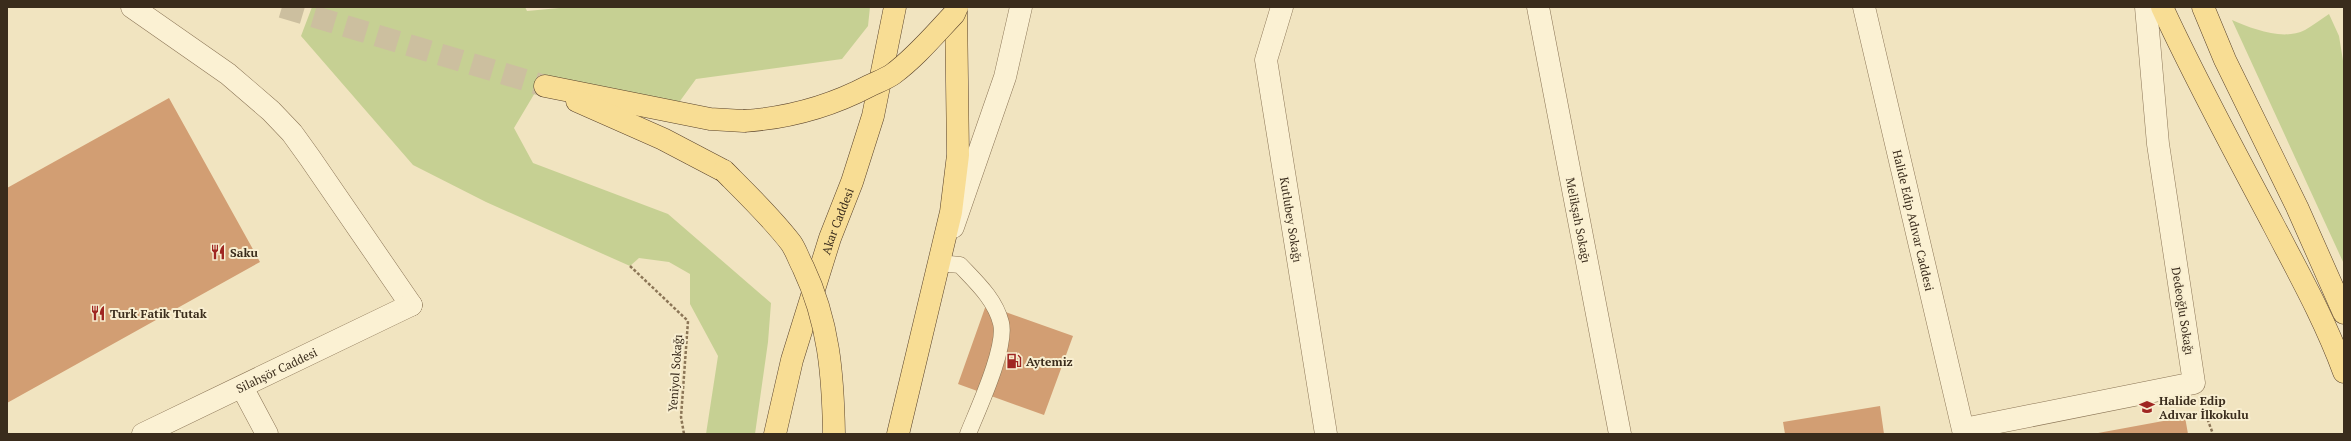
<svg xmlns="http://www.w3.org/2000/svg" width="2351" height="441" font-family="'PT Serif',serif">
	<rect width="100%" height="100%" fill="#f1e4c0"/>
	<path fill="#c6d093" d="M312,7H525L527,11L570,7H870L868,26L842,59L696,79L680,101L656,114L536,91L514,128L533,163L668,214L771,303L768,342L755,434H706L718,356L690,304V274L669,262L639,258L630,266L486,202L413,165L301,36Z
		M2329,14L2339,36L2344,67V264L2232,20C2253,29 2283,41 2305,30C2314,25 2321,19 2329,14Z"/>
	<path fill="#d29e73" d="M169,98L260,262L7,403V188Z
		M986,305L1073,336L1044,415L958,384Z
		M1880,406L1884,434H1785L1783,422Z
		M2185,417L2188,434H2098V433Z"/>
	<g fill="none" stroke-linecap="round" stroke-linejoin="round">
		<path stroke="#ccbf9f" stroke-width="22" stroke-dasharray="22 11" stroke-linecap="butt" d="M282,7L545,86"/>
		<g stroke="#8b7556" stroke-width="17">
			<path id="service" d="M939,263L960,265C976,282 995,299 1001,323C1007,347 978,409 968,434"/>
		</g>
		<g stroke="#8b7556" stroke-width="23">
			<g id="minor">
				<path d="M132,7L228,74L271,111L292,133L310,158L411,305"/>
				<path id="s1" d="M1282,7L1266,60L1326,434"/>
				<path id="s2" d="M1538,7L1620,434"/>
				<path d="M242,387L267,434"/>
				<path d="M1964,429L2194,383L2158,144L2146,7"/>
			</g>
		</g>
		<g stroke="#8b7556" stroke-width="23">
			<g id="tertiary">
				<path id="s3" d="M1864,7L1964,434"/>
				<path d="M953,227L1005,77L1021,7"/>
				<path id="s4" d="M143,434L411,305"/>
			</g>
		</g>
		<g stroke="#59422b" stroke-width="23">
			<g id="primary">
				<path d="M2162,7C2196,81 2235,152 2273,224C2298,272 2325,320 2344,372"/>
				<path d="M2203,7L2225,60L2297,207L2344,313"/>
				<path d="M545,86L710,119L744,121"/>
				<path d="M577,101L663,139L724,171"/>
				<path id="s5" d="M775,434L792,360L830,238L852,182L873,116L895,7"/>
				<path d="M898,434L951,212L958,155L956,7"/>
			</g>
		</g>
		<path stroke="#8b7556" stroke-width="2.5" stroke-dasharray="3 2" stroke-linecap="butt" d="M630,266L688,321L681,417L684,434
			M2204,410L2213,434"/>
		<use href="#service" stroke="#fbf1d3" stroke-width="16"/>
		<use href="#minor" stroke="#fbf1d3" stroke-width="22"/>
		<use href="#tertiary" stroke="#fbf1d3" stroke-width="22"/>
		<use href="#primary" stroke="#f8dd94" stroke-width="22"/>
		<g stroke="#59422b" stroke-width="23" stroke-linecap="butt">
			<path id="primary-bridge" d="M744,121C788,118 829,107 869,86C877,82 886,79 893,74C916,57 935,34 954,14L957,7
				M724,171C747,194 771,217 791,243C796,250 799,260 803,267C829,322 833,375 834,434"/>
		</g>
		<use href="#primary-bridge" stroke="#f8dd94" stroke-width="22"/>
	</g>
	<defs>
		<g id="restaurant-bare" transform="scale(1.2)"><path d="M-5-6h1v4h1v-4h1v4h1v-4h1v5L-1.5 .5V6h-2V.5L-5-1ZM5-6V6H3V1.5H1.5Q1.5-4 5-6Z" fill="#9f2622" stroke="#f8eed0" stroke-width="2.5" paint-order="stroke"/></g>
		<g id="fuel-bare" transform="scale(1.2)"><path d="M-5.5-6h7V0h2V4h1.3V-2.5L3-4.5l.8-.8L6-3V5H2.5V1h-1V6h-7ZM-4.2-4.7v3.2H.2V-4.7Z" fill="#9f2622" stroke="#f8eed0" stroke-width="2.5" paint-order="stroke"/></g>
		<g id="school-bare" transform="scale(1.2)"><path d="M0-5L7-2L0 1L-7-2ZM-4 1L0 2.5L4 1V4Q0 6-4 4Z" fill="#9f2622" stroke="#f8eed0" stroke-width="2.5" paint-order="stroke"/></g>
	</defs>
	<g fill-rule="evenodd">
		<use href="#restaurant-bare" x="218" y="252"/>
		<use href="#restaurant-bare" x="98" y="313"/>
		<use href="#fuel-bare" x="1014" y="361"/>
		<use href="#school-bare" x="2147" y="407"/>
	</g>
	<g text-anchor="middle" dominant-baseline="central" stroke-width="4" stroke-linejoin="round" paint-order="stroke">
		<g font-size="12" fill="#3a2c1c" stroke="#f8eed0">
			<text stroke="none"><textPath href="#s1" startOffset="217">Kutlubey Sokağı</textPath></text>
			<text stroke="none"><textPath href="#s2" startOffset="217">Melikşah Sokağı</textPath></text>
			<text stroke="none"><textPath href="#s3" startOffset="219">Halide Edip Adıvar Caddesi</textPath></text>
			<text stroke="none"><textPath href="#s5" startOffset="222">Akar Caddesi</textPath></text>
			<text transform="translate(2183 311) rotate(81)">Dedeoğlu Sokağı</text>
			<text stroke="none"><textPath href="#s4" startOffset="148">Silahşör Caddesi</textPath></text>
			<text transform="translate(675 373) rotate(-86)">Yeniyol Sokağı</text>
		</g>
		<g font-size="12" font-weight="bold" fill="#3a2c1c" stroke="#f8eed0" text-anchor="start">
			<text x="230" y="252">Saku</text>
			<text x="110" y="313">Turk Fatik Tutak</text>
			<text x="1026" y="361">Aytemiz</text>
			<text x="2159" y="400">Halide Edip<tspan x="2159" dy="14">Adıvar İlkokulu</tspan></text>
		</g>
	</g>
	<rect width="2351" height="441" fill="none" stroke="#3a2c1c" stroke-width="16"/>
</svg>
